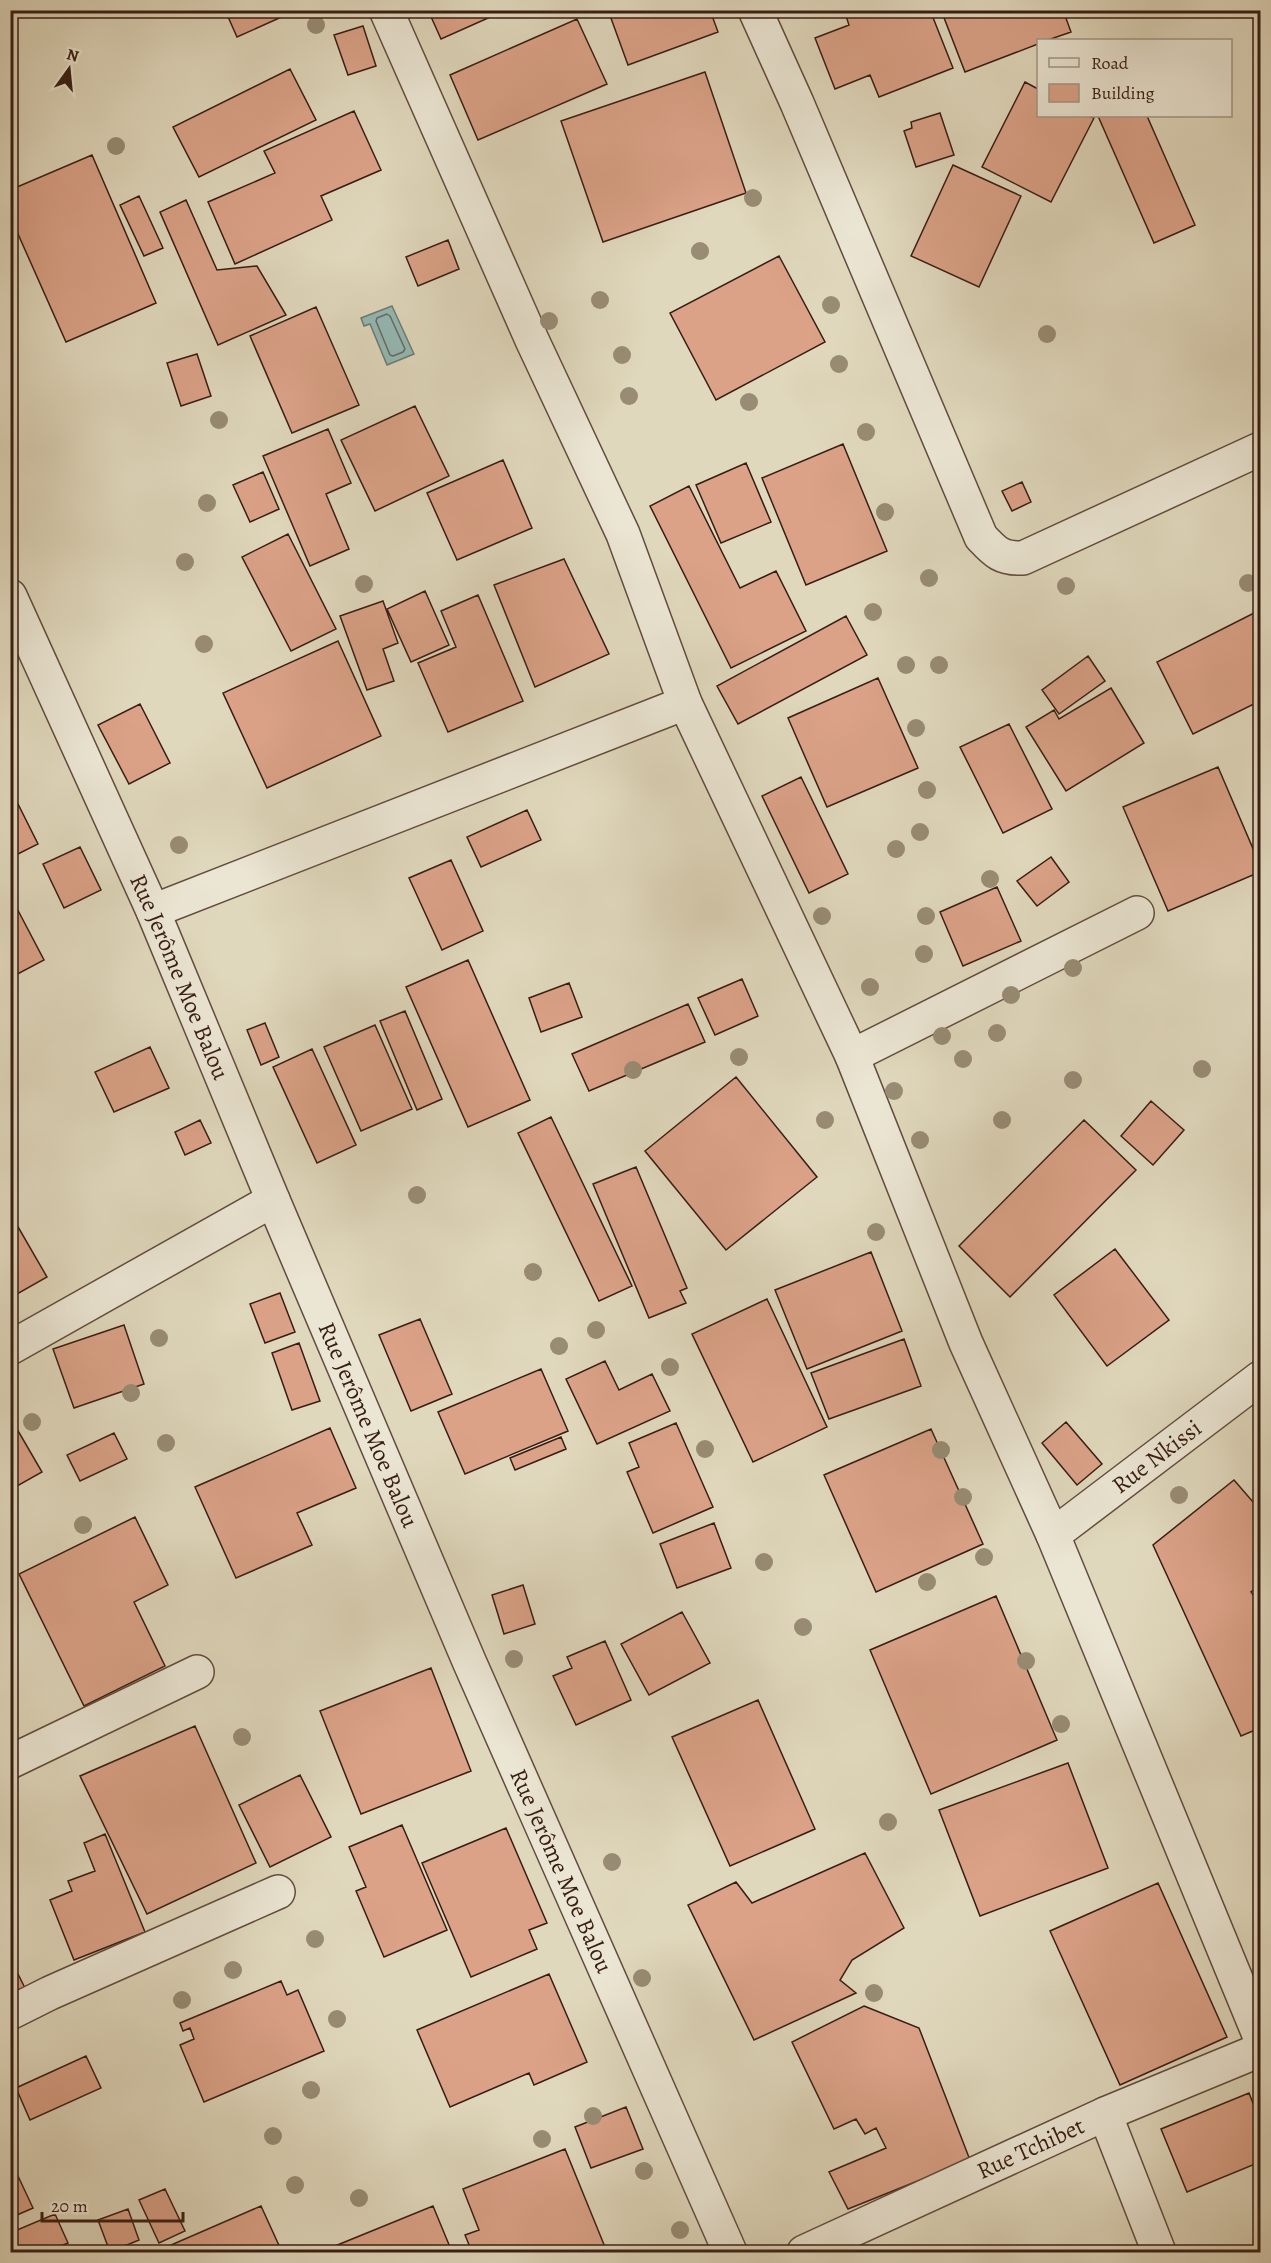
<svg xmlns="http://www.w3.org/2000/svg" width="1271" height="2263" font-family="Alegreya,serif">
	<rect width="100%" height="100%" fill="#e0d8bd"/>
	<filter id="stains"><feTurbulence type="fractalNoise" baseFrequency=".00333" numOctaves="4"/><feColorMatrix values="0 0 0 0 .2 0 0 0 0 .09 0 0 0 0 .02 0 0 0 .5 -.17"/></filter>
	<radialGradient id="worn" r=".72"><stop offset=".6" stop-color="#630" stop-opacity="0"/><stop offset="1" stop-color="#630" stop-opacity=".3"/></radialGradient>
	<path fill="#94b9b6" stroke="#6f7b75" stroke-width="1.5" d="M392,306L414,354L387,365L370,324L364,326L361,318Z"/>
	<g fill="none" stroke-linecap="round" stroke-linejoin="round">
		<path stroke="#666b64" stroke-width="1.5" d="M387,314L390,316L405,349L403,352L393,356L390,355L376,321L377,318Z"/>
	</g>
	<path fill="#dba288" stroke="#381d13" stroke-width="1.5" d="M225,10H297L237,37Z
		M428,10H506L441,39Z
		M608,10H710L718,32L628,65Z
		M844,10H930L953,68L879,97L870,75L835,89L815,38L849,25Z
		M941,10H1063L1071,32L1048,40H1038V44L965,72Z
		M577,19L607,84L478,140L450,75Z
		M363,26L376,66L348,75L334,35Z
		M290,69L316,120L199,177L173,127Z
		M705,72L746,193L603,242L561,121Z
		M1025,82L1038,89V116H1089L1094,118L1051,202L982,167Z
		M354,111L381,170L321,196L332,220L235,264L208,202L275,173L264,151Z
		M940,113L954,155L916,167L904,131L912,128L911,122Z
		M1098,116H1147L1195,225L1154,243Z
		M92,155L156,303L66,342L10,216V190Z
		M953,165L1021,196L979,287L911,256Z
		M139,196L163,248L144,256L120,205Z
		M186,200L217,270L257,266L286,315L218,345L160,212Z
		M448,240L459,269L418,286L406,257Z
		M779,256L825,342L716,400L670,313Z
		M316,307L359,405L292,433L250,336Z
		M197,354L211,396L181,406L167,363Z
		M415,406L449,476L375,511L341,440Z
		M328,429L351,483L326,494L349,549L310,566L263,456Z
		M843,444L887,551L806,585L762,478Z
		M503,460L532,528L457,560L427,493Z
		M746,463L771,522L721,543L696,485Z
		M263,472L279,509L250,522L233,485Z
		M1022,482L1031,502L1012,511L1002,491Z
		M689,486L740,588L776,571L806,631L731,668L650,506Z
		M288,534L336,629L291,651L242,557Z
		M564,559L609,654L535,687L494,585Z
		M425,591L449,645L411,662L387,609Z
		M478,595L523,701L448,732L418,663L456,647L441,611Z
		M383,601L398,643L383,649L394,681L367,690L340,616Z
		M1260,610V701L1193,734L1157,662Z
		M846,616L867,655L738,724L717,686Z
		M338,641L381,736L267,788L223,693Z
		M1088,656L1105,681L1059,714L1042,690Z
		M878,678L918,768L827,807L788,718Z
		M1111,688L1144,743L1066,791L1026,727L1054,710L1059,719Z
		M140,704L170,763L129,784L98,725Z
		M1009,724L1052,809L1003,833L960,747Z
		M1218,767L1260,865V872L1168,911L1123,807Z
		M801,777L848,874L809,893L762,796Z
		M10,788L38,844L10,858Z
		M527,810L541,840L481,867L467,837Z
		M80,847L101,890L64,908L43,864Z
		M1051,857L1069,882L1037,906L1017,881Z
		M451,860L483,931L442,950L409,878Z
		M997,887L1021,941L963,966L940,912Z
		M12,899L44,960L10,978V900Z
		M468,960L530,1100L468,1127L406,987Z
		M742,979L758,1016L715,1035L698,998Z
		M569,983L582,1017L541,1032L529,998Z
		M688,1004L705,1042L589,1091L572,1054Z
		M405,1011L442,1099L417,1110L380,1021Z
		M265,1023L279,1057L261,1065L247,1030Z
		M375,1025L412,1109L361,1131L324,1047Z
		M150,1047L169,1088L114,1112L95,1072Z
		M312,1049L356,1145L317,1163L273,1067Z
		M736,1077L817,1177L726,1250L645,1151Z
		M1151,1101L1184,1130L1153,1165L1121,1136Z
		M551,1117L632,1286L599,1301L518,1133Z
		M200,1120L211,1143L185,1155L175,1132Z
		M1084,1120L1136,1170L1010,1297L959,1246Z
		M636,1167L687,1288L680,1291L686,1303L649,1318L593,1184Z
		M10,1213L47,1277L10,1298Z
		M1115,1249L1169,1320L1107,1366L1054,1295Z
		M871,1252L902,1331L807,1369L775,1290Z
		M280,1293L295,1332L265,1343L250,1304Z
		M767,1299L827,1427L753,1462L692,1334Z
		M420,1319L452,1394L411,1411L379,1335Z
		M124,1325L144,1384L74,1408L53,1349Z
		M904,1339L921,1386L829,1419L811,1373Z
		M299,1343L320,1401L292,1410L272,1353Z
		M605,1361L619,1390L652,1374L670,1411L597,1444L566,1379Z
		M541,1369L568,1431L465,1474L438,1412Z
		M10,1417L42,1472L10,1490Z
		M1066,1422L1102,1464L1077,1485L1042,1443Z
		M676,1423L713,1507L653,1533L627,1472L639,1467L629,1443Z
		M330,1428L356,1488L297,1513L312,1545L236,1578L195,1487Z
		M931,1429L983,1544L876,1592L824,1475Z
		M114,1433L127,1459L80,1481L67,1455Z
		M561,1437L566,1449L515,1470L510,1458Z
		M1234,1480L1260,1510V1585L1251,1592L1260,1604V1728L1241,1736L1153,1545Z
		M135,1517L168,1585L134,1602L165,1666L84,1706L19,1574Z
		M714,1523L731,1568L677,1588L660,1544Z
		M523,1585L535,1624L504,1634L492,1595Z
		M996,1596L1057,1740L931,1794L870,1650Z
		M682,1612L710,1663L649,1695L621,1644Z
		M605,1641L631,1700L576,1725L553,1676L572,1668L567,1657Z
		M431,1668L471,1771L361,1814L320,1711Z
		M758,1700L815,1829L730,1866L672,1737Z
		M195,1726L256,1863L147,1914L80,1776Z
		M1068,1763L1108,1868L980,1916L939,1810Z
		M300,1775L331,1837L270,1867L239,1805Z
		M402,1825L447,1930L384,1957L356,1891L366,1887L349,1847Z
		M506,1828L547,1923L529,1930L537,1949L471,1977L422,1863Z
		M105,1834L145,1932L74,1960L50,1900L72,1891L68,1881L95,1871L84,1843Z
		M865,1853L904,1928L852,1960L840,1980L856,1993L754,2040L688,1905L736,1882L752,1903Z
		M1158,1883L1227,2037L1120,2085L1050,1931Z
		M10,1958L25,1988L10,1994Z
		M549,1974L587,2062L534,2085L529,2073L450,2107L417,2030Z
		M281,1981L287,1995L298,1990L324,2051L204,2102L180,2045L194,2039L190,2028L183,2031L180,2023Z
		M864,2006L919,2028L970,2160L848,2209L829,2172L886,2148L876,2128L865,2134L856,2119L834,2129L792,2042Z
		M86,2056L101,2088L30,2120L16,2088Z
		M1249,2093L1260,2121V2162L1187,2192L1161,2129Z
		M626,2107L643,2149L591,2168L575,2127Z
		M565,2149L607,2252H472L465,2235L479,2230L463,2189Z
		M10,2159L33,2208L10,2218Z
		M165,2189L185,2231L159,2243L139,2200Z
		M261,2206L282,2252H155Z
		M433,2206L452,2252H338L335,2246Z
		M128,2209L139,2240L110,2252L98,2220Z
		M55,2214L68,2243L46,2252H10V2233Z"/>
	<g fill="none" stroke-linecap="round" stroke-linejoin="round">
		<g stroke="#624c3e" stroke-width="36">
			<g id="minor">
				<path d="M386,10L532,340L623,534L685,703L852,1056L966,1343L1053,1535L1260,2037"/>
				<path d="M755,10L797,103L981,537C995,552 1001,559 1023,558L1260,449"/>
				<path id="s1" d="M10,596L153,911L273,1200L469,1661L730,2252"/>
				<path d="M153,911L685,703"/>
				<path d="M852,1056L1137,913"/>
				<path d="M10,1348L273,1200"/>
				<path id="s2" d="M1053,1535L1260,1378"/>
				<path d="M10,1762L197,1672"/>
				<path d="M10,2013L50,1993L278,1892"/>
				<path d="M1105,2114L1159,2252"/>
				<path id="s3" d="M804,2252L1105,2114L1260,2050"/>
			</g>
		</g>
		<use href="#minor" stroke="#ebe6d4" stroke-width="33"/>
	</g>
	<g fill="#988c74">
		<circle cx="316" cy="25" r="9"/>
		<circle cx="116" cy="146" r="9"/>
		<circle cx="753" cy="198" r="9"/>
		<circle cx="700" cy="251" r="9"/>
		<circle cx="600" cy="300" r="9"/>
		<circle cx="831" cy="305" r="9"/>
		<circle cx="549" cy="321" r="9"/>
		<circle cx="1047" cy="334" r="9"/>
		<circle cx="622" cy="355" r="9"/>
		<circle cx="839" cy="364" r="9"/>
		<circle cx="629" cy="396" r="9"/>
		<circle cx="749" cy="402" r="9"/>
		<circle cx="219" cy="420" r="9"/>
		<circle cx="866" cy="432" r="9"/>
		<circle cx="207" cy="503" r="9"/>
		<circle cx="885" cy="512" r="9"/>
		<circle cx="185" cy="562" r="9"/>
		<circle cx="929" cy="578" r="9"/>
		<circle cx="1248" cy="583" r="9"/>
		<circle cx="364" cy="584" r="9"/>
		<circle cx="1066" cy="586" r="9"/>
		<circle cx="873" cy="612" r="9"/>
		<circle cx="204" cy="644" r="9"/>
		<circle cx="906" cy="665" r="9"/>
		<circle cx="939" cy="665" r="9"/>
		<circle cx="916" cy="728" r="9"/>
		<circle cx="927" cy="790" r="9"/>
		<circle cx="920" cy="832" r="9"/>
		<circle cx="179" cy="845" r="9"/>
		<circle cx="896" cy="849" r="9"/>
		<circle cx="990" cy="879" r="9"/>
		<circle cx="822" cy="916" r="9"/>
		<circle cx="926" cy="916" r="9"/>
		<circle cx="924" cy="954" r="9"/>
		<circle cx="1073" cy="968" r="9"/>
		<circle cx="870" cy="987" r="9"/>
		<circle cx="1011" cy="995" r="9"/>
		<circle cx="997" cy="1033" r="9"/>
		<circle cx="942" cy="1036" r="9"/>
		<circle cx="739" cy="1057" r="9"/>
		<circle cx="963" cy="1059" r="9"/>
		<circle cx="1202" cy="1069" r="9"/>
		<circle cx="633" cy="1070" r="9"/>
		<circle cx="1073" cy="1080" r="9"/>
		<circle cx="894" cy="1091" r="9"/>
		<circle cx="825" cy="1120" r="9"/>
		<circle cx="1002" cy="1120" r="9"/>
		<circle cx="920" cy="1140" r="9"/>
		<circle cx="417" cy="1195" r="9"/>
		<circle cx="876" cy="1232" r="9"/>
		<circle cx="533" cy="1272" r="9"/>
		<circle cx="596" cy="1330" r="9"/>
		<circle cx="159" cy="1338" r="9"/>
		<circle cx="559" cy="1346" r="9"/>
		<circle cx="670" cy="1367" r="9"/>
		<circle cx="131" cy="1393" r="9"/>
		<circle cx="32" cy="1422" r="9"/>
		<circle cx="166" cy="1443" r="9"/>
		<circle cx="705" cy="1449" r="9"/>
		<circle cx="941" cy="1450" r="9"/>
		<circle cx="1179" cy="1495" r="9"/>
		<circle cx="963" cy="1497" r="9"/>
		<circle cx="83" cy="1525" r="9"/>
		<circle cx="984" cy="1557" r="9"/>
		<circle cx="764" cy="1562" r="9"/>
		<circle cx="927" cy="1582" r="9"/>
		<circle cx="803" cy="1627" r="9"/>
		<circle cx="514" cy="1659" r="9"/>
		<circle cx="1026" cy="1661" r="9"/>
		<circle cx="1061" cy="1724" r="9"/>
		<circle cx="242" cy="1737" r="9"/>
		<circle cx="888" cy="1822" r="9"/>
		<circle cx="612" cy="1862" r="9"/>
		<circle cx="315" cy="1939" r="9"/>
		<circle cx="233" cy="1970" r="9"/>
		<circle cx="642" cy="1978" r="9"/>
		<circle cx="874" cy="1993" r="9"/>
		<circle cx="182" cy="2000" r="9"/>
		<circle cx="337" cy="2019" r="9"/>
		<circle cx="311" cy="2090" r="9"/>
		<circle cx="593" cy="2116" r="9"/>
		<circle cx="273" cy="2136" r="9"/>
		<circle cx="542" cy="2139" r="9"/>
		<circle cx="644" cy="2171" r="9"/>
		<circle cx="295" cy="2185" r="9"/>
		<circle cx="359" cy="2198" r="9"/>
		<circle cx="680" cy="2230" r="9"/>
	</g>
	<g text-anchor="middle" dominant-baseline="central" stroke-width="4.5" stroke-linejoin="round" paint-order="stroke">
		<g font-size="24" fill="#381d13" stroke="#ebe6d4">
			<text stroke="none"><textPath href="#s1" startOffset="417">Rue Jerôme Moe Balou</textPath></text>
			<text stroke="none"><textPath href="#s1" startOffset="903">Rue Jerôme Moe Balou</textPath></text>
			<text stroke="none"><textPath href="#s2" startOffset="130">Rue Nkissi</textPath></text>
			<text stroke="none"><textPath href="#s1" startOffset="1389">Rue Jerôme Moe Balou</textPath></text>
			<text stroke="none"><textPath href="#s3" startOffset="249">Rue Tchibet</textPath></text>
		</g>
	</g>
	<rect width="1271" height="2263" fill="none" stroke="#e0d8bd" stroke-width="36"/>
	<rect x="12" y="12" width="1247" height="2239" fill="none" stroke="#381d13" stroke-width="3"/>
	<rect x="18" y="18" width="1235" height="2227" fill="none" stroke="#381d13" stroke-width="1.5"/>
	<rect x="1037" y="39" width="195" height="78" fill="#ebe6d4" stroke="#a39687" stroke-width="1.5"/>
	<rect x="1049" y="58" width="30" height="9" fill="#ebe6d4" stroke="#a39687" stroke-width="1.5"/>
	<text x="1091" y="69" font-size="18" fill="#381d13">Road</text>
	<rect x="1049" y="84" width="30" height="18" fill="#dba288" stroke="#a39687" stroke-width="1.5"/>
	<text x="1091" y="99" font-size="18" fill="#381d13">Building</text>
	<g transform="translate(69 69) rotate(15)" stroke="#ebe6d4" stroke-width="4.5" paint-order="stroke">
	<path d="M0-4.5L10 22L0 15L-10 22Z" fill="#381d13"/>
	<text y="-9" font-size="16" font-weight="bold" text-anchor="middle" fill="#381d13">N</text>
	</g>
	<path d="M42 2212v9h141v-9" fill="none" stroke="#381d13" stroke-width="3"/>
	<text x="51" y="2212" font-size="18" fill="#381d13" stroke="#ebe6d4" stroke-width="4.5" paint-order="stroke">20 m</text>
	<rect width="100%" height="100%" filter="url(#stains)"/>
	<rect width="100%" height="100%" fill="url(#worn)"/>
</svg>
